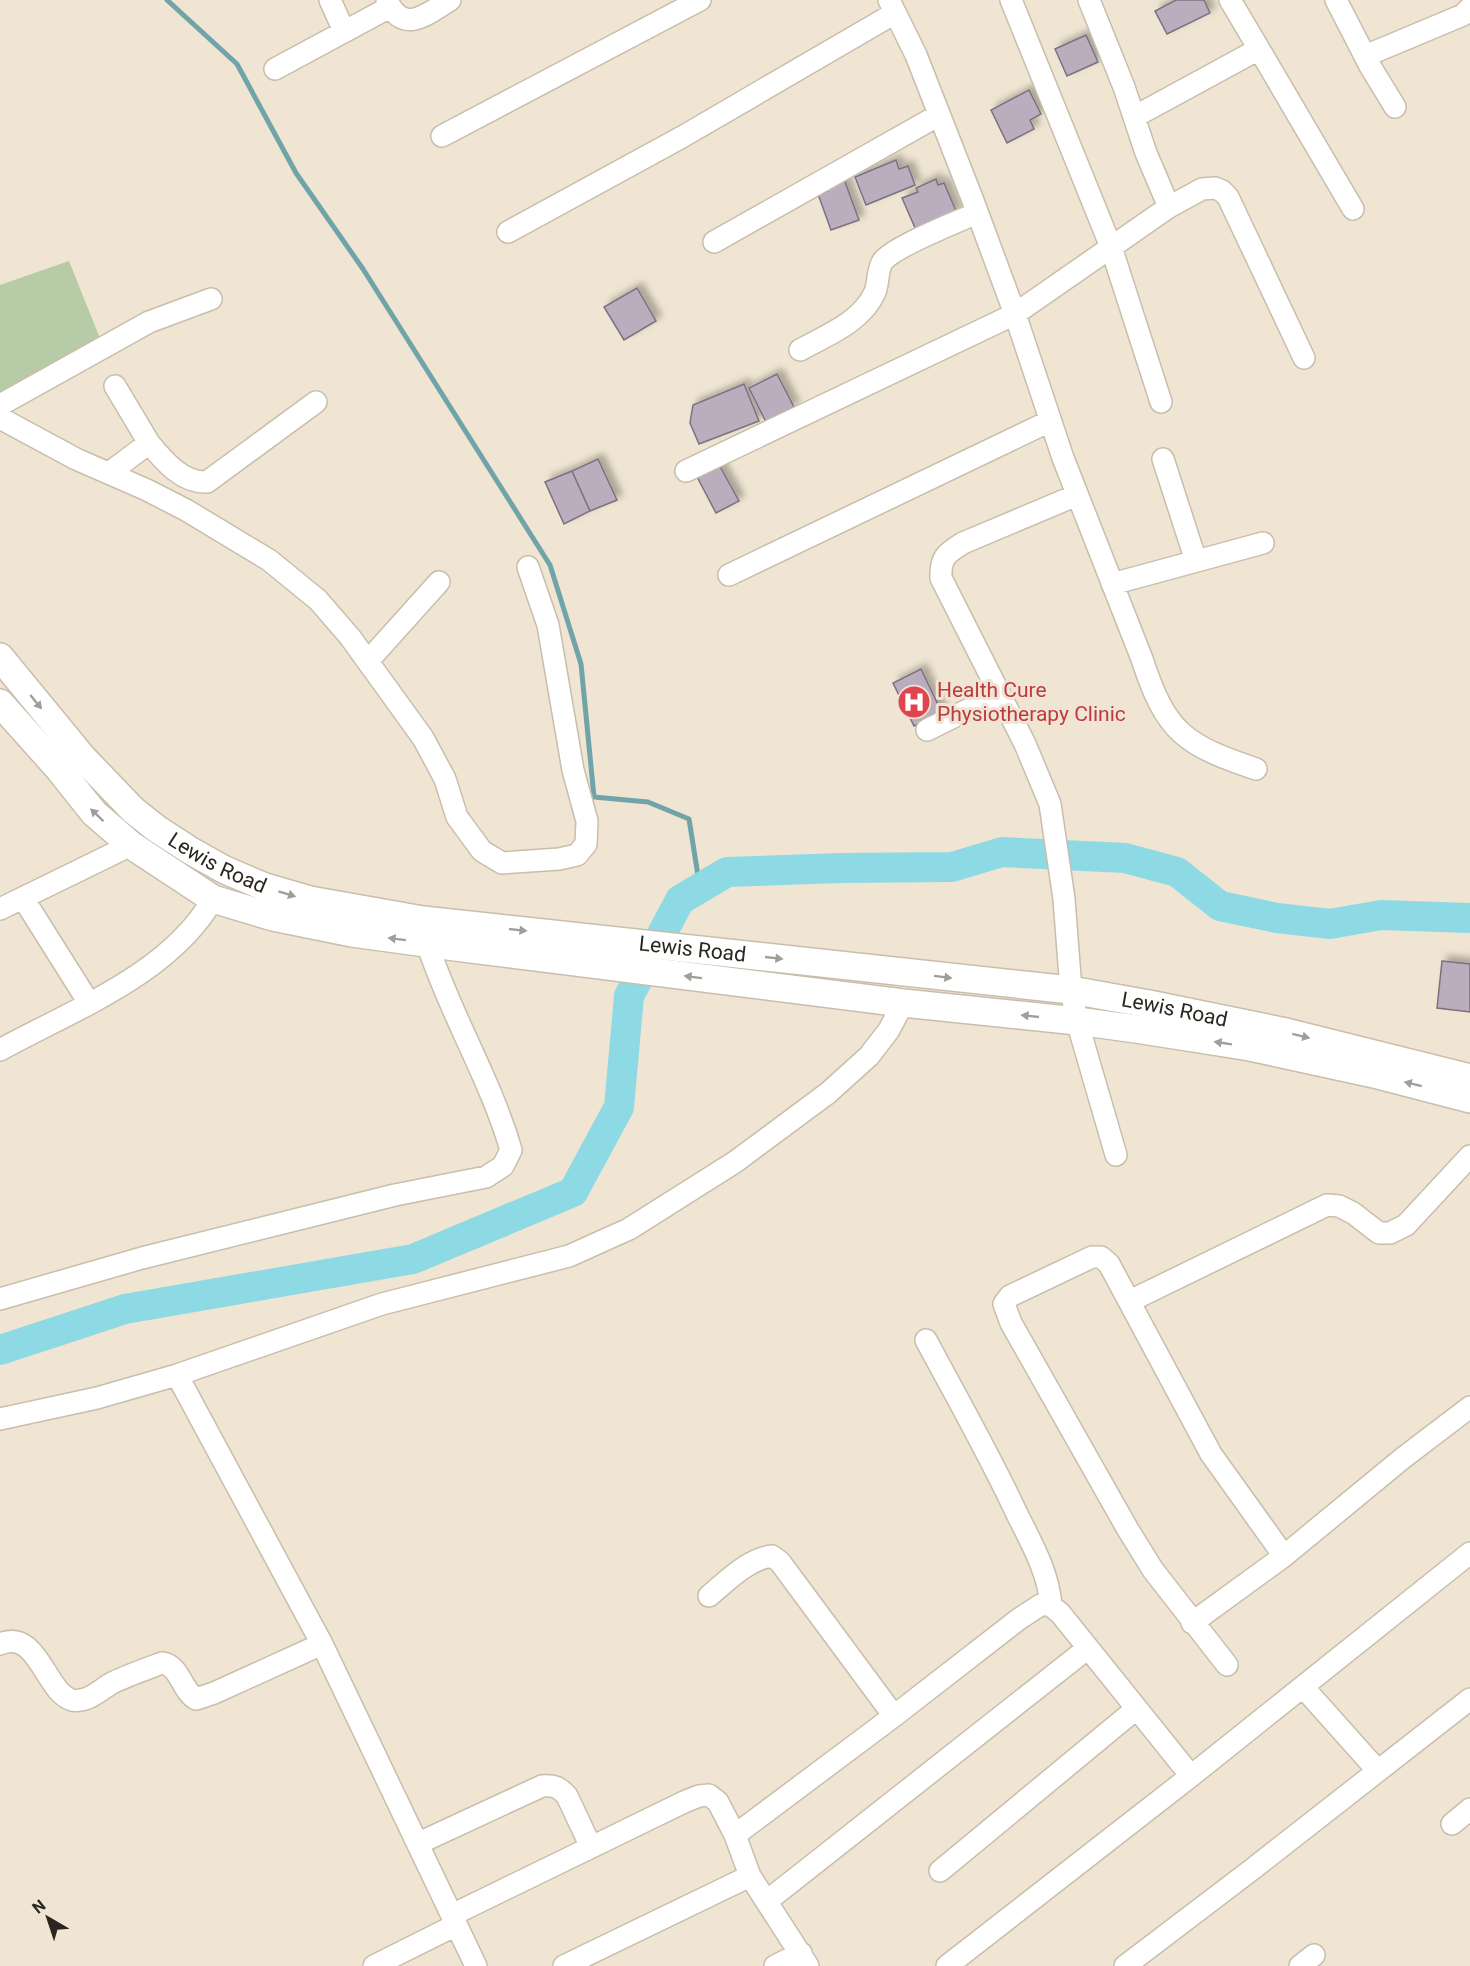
<svg xmlns="http://www.w3.org/2000/svg" width="1470" height="1966" font-family="Roboto,sans-serif">
	<defs>
		<filter id="shadow"><feDropShadow dx="5.5" dy="-5.5" stdDeviation="3" flood-color="#0004"/></filter>
	</defs>
	<rect width="100%" height="100%" fill="#efe5d2"/>
	<path fill="#b7cca6" d="M69,261L101,341L0,397V285Z"/>
	<g fill="none" stroke-linecap="round" stroke-linejoin="round">
		<path stroke="#70a4a9" stroke-width="5" d="M167,0L237,64L296,173L363,269L550,565L581,664L594,797L648,802L689,819L700,888"/>
		<path stroke="#8ddae4" stroke-width="30" d="M0,1350L125,1309L413,1259L573,1192L619,1107L629,996L680,900L727,872L842,868L952,867L1002,852L1125,858L1177,872L1220,906L1277,918L1330,924L1381,915L1470,918"/>
	</g>
	<path fill="#b9adbe" stroke="#7c7181" stroke-width="1.5" filter="url(#shadow)" d="M1176,0H1204L1210,13L1167,34L1155,11Z
		M1086,35L1098,62L1067,76L1055,49Z
		M1029,90L1041,114L1030,120L1034,129L1007,143L991,110Z
		M896,160L899,169L908,166L915,185L866,205L855,177Z
		M844,179L859,220L831,230L818,194L828,191L826,186Z
		M936,179L938,185L944,183L957,213L916,230L902,198L918,192L916,188Z
		M637,288L656,321L624,340L604,307Z
		M777,374L794,407L766,422L749,388Z
		M744,384L759,421L699,444L690,423L693,405Z
		M598,459L617,500L590,511L572,471Z
		M717,461L739,501L716,513L695,473Z
		M572,471L590,511L564,524L545,482Z
		M921,669L942,713L914,726L893,683Z
		M1442,961L1470,964V1012L1437,1008Z"/>
	<g fill="none" stroke-linecap="round" stroke-linejoin="round">
		<g stroke="#c8beab" stroke-width="24">
			<path id="minor" d="M330,0L344,31
				M387,0C403,36 427,14 450,0
				M889,0L916,55L972,198L1015,314L1063,458L1142,659C1166,733 1185,745 1256,769
				M1011,0L1111,247L1161,402
				M1089,0L1124,87L1146,153L1169,207
				M1336,0L1370,66L1395,107
				M1259,49L1353,209
				M1365,56L1463,15L1470,8
				M275,69L390,7
				M1134,117L1259,49L1230,0
				M442,136L700,0
				M508,232L682,137L895,13
				M714,242L939,115
				M800,350C827,335 862,322 875,292C879,282 877,269 883,261C895,246 957,222 977,213
				M115,386L149,443
				M0,405L149,322L211,299
				M0,418L76,459L147,490L186,510L269,560L318,600L350,637L423,738L445,779L457,817L482,851L502,863L559,859L577,855L586,844L587,821L573,770L548,625L528,567
				M1163,459L1196,561
				M686,471L1015,314L1169,207L1202,189L1215,188L1222,191L1228,197L1304,358
				M109,473L149,443C164,461 182,483 207,482L316,402
				M1077,495L963,543C947,553 940,557 941,578L1025,744L1050,804L1064,899L1071,990L1077,1021L1116,1155
				M729,575L1050,421
				M1112,584L1263,543
				M368,661L439,582
				M927,730L1000,694
				M23,898L89,1003
				M0,909L131,845
				M0,1050C74,1009 169,975 213,899
				M0,1299L142,1258L395,1195L486,1177L503,1166L511,1150C490,1078 450,1014 427,943
				M1130,1301L1327,1205L1339,1206L1353,1213L1379,1233H1390L1406,1225L1470,1156
				M926,1340C957,1398 990,1456 1018,1516C1032,1544 1049,1574 1051,1606
				M177,1375L322,1644L476,1966
				M0,1419L97,1398L177,1375L382,1304L569,1256L629,1229L735,1162L828,1093L869,1056L889,1030L903,1003
				M709,1596C727,1581 748,1559 772,1556L780,1562L894,1716
				M1192,1623L1284,1556L1403,1458L1470,1407
				M0,1644C38,1628 45,1692 72,1700C75,1701 82,1700 85,1699C95,1696 104,1687 114,1682C129,1675 146,1669 162,1663C180,1665 181,1690 196,1699L214,1693L322,1644
				M1227,1665L1153,1570L1127,1528L1011,1323L1004,1304L1010,1296L1092,1257H1101L1109,1264L1211,1454L1284,1556
				M1303,1687L1378,1771
				M1452,1824L1470,1809
				M735,1835L894,1716L1019,1619L1042,1604L1051,1606L1060,1613L1191,1776
				M419,1843L542,1786C554,1785 559,1787 567,1796L591,1847
				M940,1871L1136,1709
				M767,1901L1088,1648
				M452,1915L684,1802L699,1796L709,1795L718,1802L735,1835L750,1876L808,1966
				M374,1966L456,1925
				M564,1966L750,1876
				M775,1966L801,1953
				M947,1966L1191,1776L1470,1553
				M1125,1966L1250,1871L1470,1699
				M1300,1966L1314,1955"/>
		</g>
		<g stroke="#c8beab" stroke-width="30">
			<g id="major">
				<path id="s1" d="M0,657L83,758L133,810L157,829L191,851L225,870L265,887L310,900L423,920L1071,990L1149,1004L1286,1032L1470,1078"/>
				<path d="M0,703L59,769L94,813L131,845L213,899L273,917L352,933L455,947L903,1003L1077,1021L1136,1029L1250,1047L1374,1074L1470,1099"/>
			</g>
		</g>
		<use href="#minor" stroke="#fff" stroke-width="21"/>
		<use href="#major" stroke="#fff" stroke-width="27"/>
	</g>
	<defs><path id="oneway-solid" d="M-6-.8H1V-3.2L6.5 0L1 3.2V.8H-6Z" transform="scale(1.5)"/></defs>
	<g fill="#a09e9b">
		<use href="#oneway-solid" transform="translate(36 702) rotate(51)"/>
		<use href="#oneway-solid" transform="translate(97 815) rotate(-136)"/>
		<use href="#oneway-solid" transform="translate(287 894) rotate(17)"/>
		<use href="#oneway-solid" transform="translate(518 930) rotate(6)"/>
		<use href="#oneway-solid" transform="translate(397 939) rotate(-173)"/>
		<use href="#oneway-solid" transform="translate(774 958) rotate(6)"/>
		<use href="#oneway-solid" transform="translate(693 977) rotate(-173)"/>
		<use href="#oneway-solid" transform="translate(943 977) rotate(7)"/>
		<use href="#oneway-solid" transform="translate(1030 1016) rotate(-174)"/>
		<use href="#oneway-solid" transform="translate(1301 1036) rotate(14)"/>
		<use href="#oneway-solid" transform="translate(1223 1043) rotate(-171)"/>
		<use href="#oneway-solid" transform="translate(1413 1084) rotate(-166)"/>
	</g>
	<defs>
		<g id="hospital-disc" transform="scale(1.725)"><circle r="9.5" fill="#e0444e" stroke="#efe5d2"/><path d="M-5-5h3v3.5h4V-5h3V5h-3V1.5h-4V5h-3Z" fill="#fff"/></g>
	</defs>
	<g fill-rule="evenodd">
		<use href="#hospital-disc" x="914" y="702"/>
	</g>
	<g text-anchor="middle" dominant-baseline="central" stroke-width="6" stroke-linejoin="round" paint-order="stroke">
		<g font-size="21" fill="#be3a42" stroke="#efe5d2" text-anchor="start">
			<text x="937" y="690">Health Cure<tspan x="937" dy="24">Physiotherapy Clinic</tspan></text>
		</g>
		<g font-size="21" fill="#2b2720" stroke="#efe5d2">
			<text stroke="none"><textPath href="#s1" startOffset="303">Lewis Road</textPath></text>
			<text stroke="none"><textPath href="#s1" startOffset="789">Lewis Road</textPath></text>
			<text stroke="none"><textPath href="#s1" startOffset="1275">Lewis Road</textPath></text>
		</g>
	</g>
	<g transform="translate(48 1918) rotate(321)" stroke="#efe5d2" stroke-width="4.5" paint-order="stroke">
	<path d="M0-4.5L10 22L0 15L-10 22Z" fill="#2b2720"/>
	<text y="-9" font-size="16" font-weight="bold" text-anchor="middle" fill="#2b2720">N</text>
	</g>
</svg>
